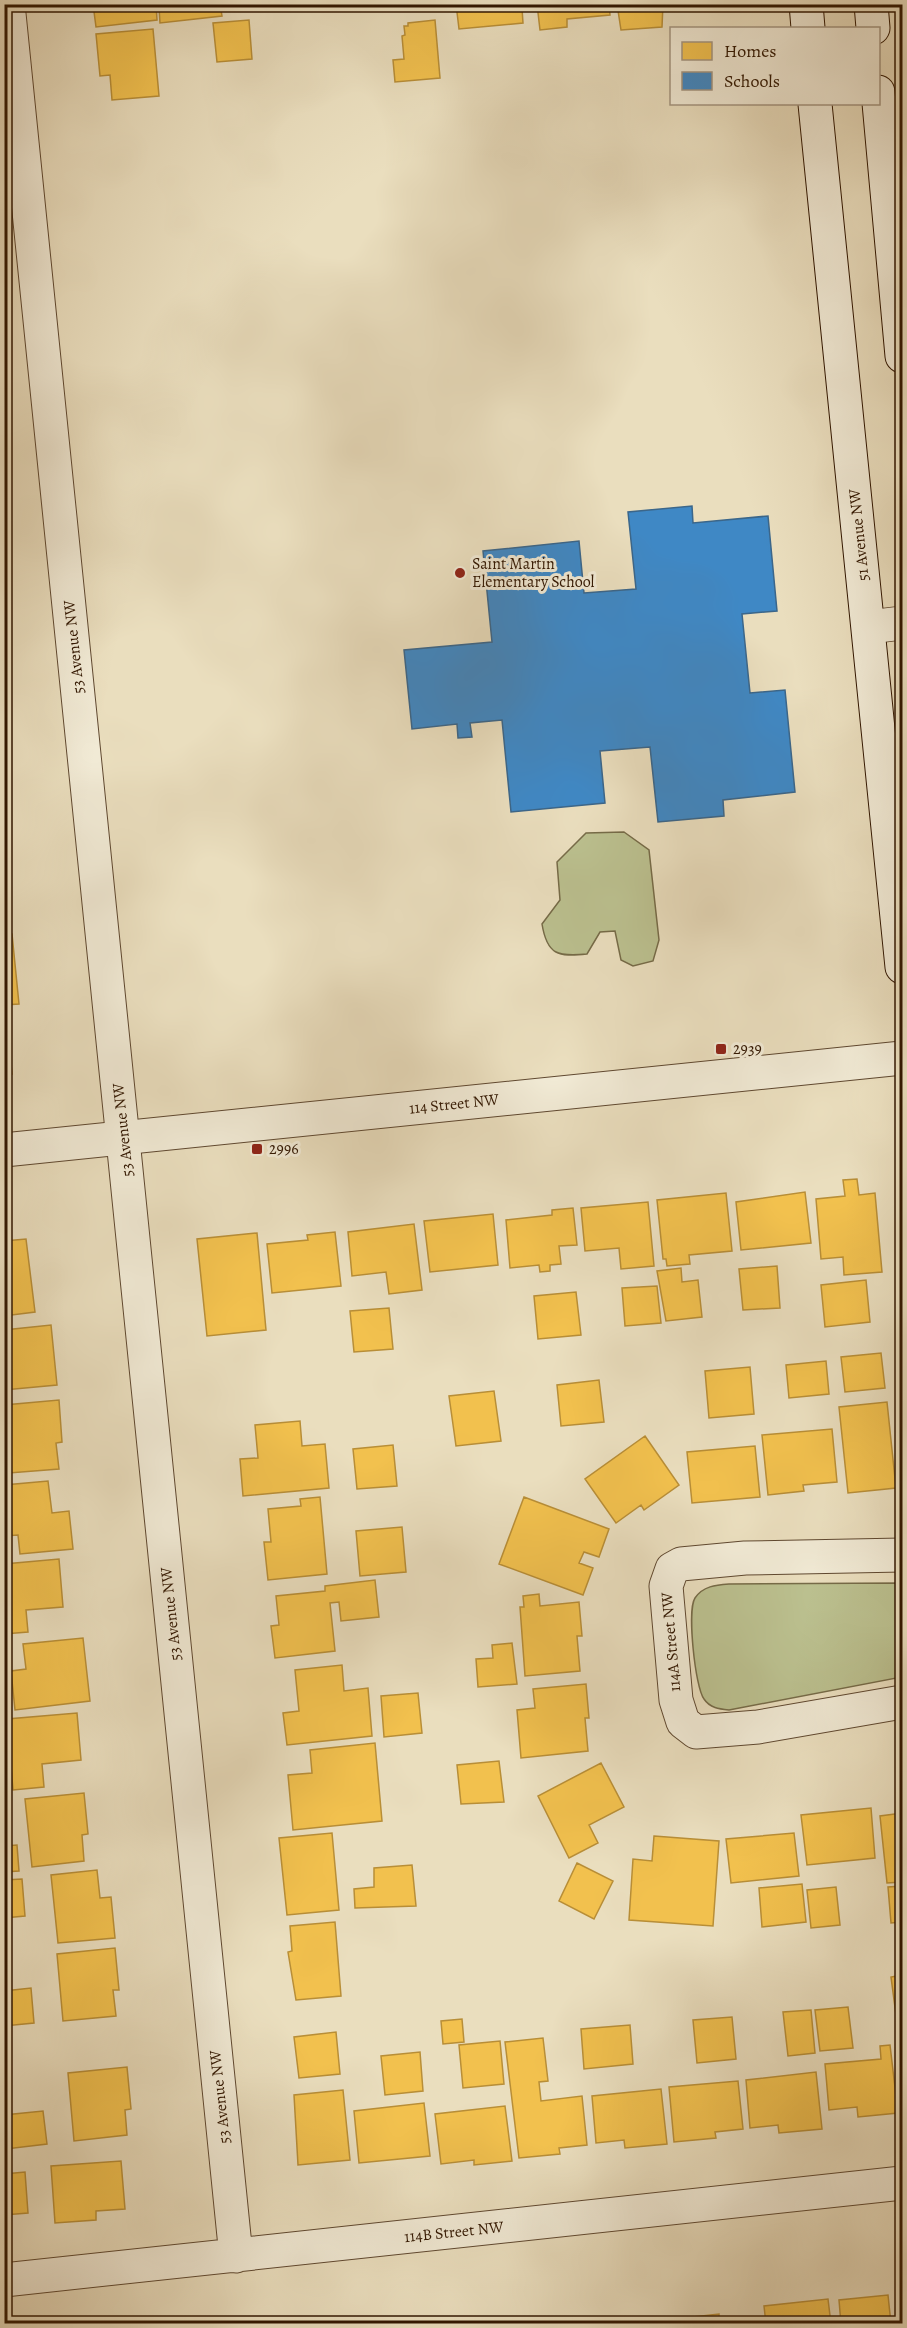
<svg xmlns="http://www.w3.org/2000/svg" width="907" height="2328" font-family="Alegreya,serif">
	<rect width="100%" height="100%" fill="#eadebe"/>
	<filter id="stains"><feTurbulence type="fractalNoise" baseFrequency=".00333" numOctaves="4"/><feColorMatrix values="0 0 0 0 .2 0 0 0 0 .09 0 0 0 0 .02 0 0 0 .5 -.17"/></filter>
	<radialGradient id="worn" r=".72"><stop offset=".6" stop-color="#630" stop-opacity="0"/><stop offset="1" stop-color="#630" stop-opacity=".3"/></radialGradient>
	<path fill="#bbc08f" stroke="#766b48" stroke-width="1.5" d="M624,832L649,850L659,940L653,961L633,966L621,960L615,931L600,932L587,954C558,957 547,955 542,924L560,900L557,862L586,833Z
		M902,1583V1677L729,1710C719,1709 710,1708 704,1699C695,1687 687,1610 695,1598C703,1586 716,1585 729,1584Z"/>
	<path fill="#f2c14e" stroke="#b88e37" stroke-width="1.5" d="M93,4H156L157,20L96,27Z
		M220,4L222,16L160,23L159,7Z
		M456,4H530V7L522,8L523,23L459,29Z
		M537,4H609L610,15L567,19V27L540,30Z
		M617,4H663L662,27L621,30Z
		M249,20L252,59L217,62L213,23Z
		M435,20L440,78L395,82L393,60L404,59L402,36L405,35L404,26H408V23Z
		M153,29L159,96L112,100L110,75L100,76L96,34Z
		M4,856L10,902L4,903Z
		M12,934L19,1004L4,1005V935Z
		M4,1023H7L12,1074L4,1075Z
		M857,1179L859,1195L875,1193L882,1272L844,1275L843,1257L821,1259L816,1199L845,1196L843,1180Z
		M805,1192L811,1243L741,1250L736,1202Z
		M726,1193L732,1251L689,1255L690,1264L667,1266L666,1259H663L657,1200Z
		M648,1202L654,1266L621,1269L619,1248L585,1251L581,1208Z
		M573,1208L577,1245L559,1246L561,1264L550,1265V1271L540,1272L539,1265L510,1268L506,1220L552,1215V1210Z
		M493,1214L498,1265L430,1272L424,1221Z
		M414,1224L422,1290L389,1294L386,1272L352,1276L348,1232Z
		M335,1232L341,1286L272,1293L267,1244L308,1240L307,1235Z
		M257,1233L266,1330L207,1336L197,1239Z
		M26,1239L35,1312L4,1316V1241Z
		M777,1266L780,1308L743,1310L739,1269Z
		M681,1268L682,1282L698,1280L702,1317L666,1321L657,1271Z
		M866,1280L870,1322L825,1327L821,1285Z
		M657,1286L661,1323L625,1326L622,1288Z
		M576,1292L581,1335L538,1339L534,1296Z
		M389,1308L393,1349L354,1352L350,1311Z
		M51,1325L57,1385L4,1390V1330Z
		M881,1353L885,1388L845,1392L841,1357Z
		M826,1361L829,1394L789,1398L786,1365Z
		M750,1367L754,1414L709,1418L705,1371Z
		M599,1380L604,1422L561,1426L557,1385Z
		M494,1391L501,1441L456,1446L449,1396Z
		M59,1400L62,1442L56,1443L59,1469L9,1473L8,1465H4V1405Z
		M887,1402L896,1488L848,1493L839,1407Z
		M300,1421L302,1446L325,1444L329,1488L243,1496L240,1459L258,1458L255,1425Z
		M832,1429L837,1482L803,1485L804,1491L768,1495L762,1435Z
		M645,1436L679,1485L644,1510L641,1505L616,1523L585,1479Z
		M393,1445L397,1486L357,1489L353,1449Z
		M755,1446L760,1497L692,1503L687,1452Z
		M48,1481L52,1513L69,1511L73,1549L20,1554L18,1535L4,1536V1485Z
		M320,1497L327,1574L268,1580L264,1542H271L268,1509L301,1506L300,1499Z
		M524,1497L609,1529L599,1557L584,1552L579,1563L593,1568L583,1595L499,1564Z
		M402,1527L406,1572L360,1576L356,1531Z
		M59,1559L63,1607L26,1610L28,1632L4,1634V1564Z
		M375,1580L379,1617L341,1621L339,1602L330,1603L335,1651L275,1658L271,1626L279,1625L276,1596L325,1591V1586Z
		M539,1594L540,1606L579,1602L582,1636H577L580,1671L525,1676L520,1607H524L523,1596Z
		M83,1638L90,1701L15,1710L11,1671L26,1669L23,1644Z
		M512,1643L517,1684L478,1687L476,1659L493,1658L492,1645Z
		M342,1665L344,1691L368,1688L372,1736L287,1745L283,1713L299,1711L295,1670Z
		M586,1684L589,1718H585L588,1751L521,1758L517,1710L535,1708L533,1689Z
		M418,1693L422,1733L384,1737L381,1696Z
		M77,1713L81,1760L42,1764L44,1787L13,1790L7,1719Z
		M375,1743L382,1821L293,1830L288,1775L312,1773L310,1750Z
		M499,1761L504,1802L461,1804L457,1765Z
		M601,1763L624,1807L589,1825L598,1843L569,1858L538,1796Z
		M4,1765L9,1791L4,1792Z
		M84,1793L88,1834L82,1835L84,1861L32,1867L25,1799Z
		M871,1808L875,1858L807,1865L801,1815Z
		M902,1813V1882L887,1883L880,1816Z
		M332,1833L339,1910L287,1915L279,1838Z
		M794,1833L799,1876L731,1883L726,1839Z
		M654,1836L719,1841L713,1926L629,1920L633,1859L652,1861Z
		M17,1845L19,1871L4,1872V1846Z
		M577,1863L613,1881L594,1919L559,1901Z
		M412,1865L416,1906L355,1908L354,1889L374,1887V1868Z
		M97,1870L100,1898L111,1897L115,1938L58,1943L51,1875Z
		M22,1879L25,1916L4,1918V1880Z
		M802,1884L806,1922L762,1927L759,1888Z
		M902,1886V1922L891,1923L888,1887Z
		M836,1887L840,1925L811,1928L807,1890Z
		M335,1922L341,1996L296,2000L288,1952L292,1951L290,1926Z
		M115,1948L119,1990H113L116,2016L63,2021L57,1954Z
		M902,1975V2014L896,2015L891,1977Z
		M31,1988L34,2023L4,2026V1991Z
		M848,2007L853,2048L820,2051L815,2010Z
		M811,2010L815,2053L788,2056L783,2012Z
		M732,2017L736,2059L697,2063L693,2020Z
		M462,2019L464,2042L443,2044L441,2021Z
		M630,2025L633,2064L584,2069L581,2029Z
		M336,2032L340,2074L299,2078L294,2037Z
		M543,2038L548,2081L539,2082L541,2101L582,2096L587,2145L559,2148L560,2154L519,2158L505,2042Z
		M500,2041L504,2084L463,2088L459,2045Z
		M890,2045L898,2113L858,2117L857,2107L829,2110L825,2064L881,2059L880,2046Z
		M420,2052L423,2091L385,2095L381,2056Z
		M127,2067L131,2109L125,2110L127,2135L74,2141L68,2073Z
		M816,2072L822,2129L779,2133L778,2125L750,2128L746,2080Z
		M738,2081L743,2129L715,2132L716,2138L674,2142L669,2087Z
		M661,2089L667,2144L625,2148L624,2140L596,2143L592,2096Z
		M343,2090L350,2160L298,2165L294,2095Z
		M424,2103L430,2156L359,2163L354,2111Z
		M505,2106L512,2161L474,2165V2160L441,2164L435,2114Z
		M43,2111L47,2144L6,2149L4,2115Z
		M121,2161L125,2209L96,2211V2220L55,2223L51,2166Z
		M25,2172L28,2213L4,2215V2174Z
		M888,2295L891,2324H841L839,2300Z
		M828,2299L831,2324H766L764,2306Z
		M719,2314V2320L746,2318V2324H675V2319Z
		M661,2318V2324L606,2323Z"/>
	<path fill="#3f88c5" stroke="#3b668a" stroke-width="1.5" d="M692,506L693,523L768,516L777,611L742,614L750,693L785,690L795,792L723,800L724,816L658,822L650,747L600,751L605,803L511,812L502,720L470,723L472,737L458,738L457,724L412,729L404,650L492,642L483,551L579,541L584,593L636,589L628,512Z"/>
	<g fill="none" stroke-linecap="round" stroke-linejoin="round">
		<g stroke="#5f4830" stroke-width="35">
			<path id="minor" d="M8,4L236,2256
				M902,1555L745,1558L681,1564L672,1569L666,1586L676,1700L683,1722L696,1732L758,1727L902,1702
				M4,2280L902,2183"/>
		</g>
		<g stroke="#5f4830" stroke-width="35">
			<path id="tertiary" d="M869,627L902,623
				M4,1150L902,1058"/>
		</g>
		<g stroke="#311600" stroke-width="35">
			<path id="secondary" d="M806,4L808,28
				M871,4L873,28
				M878,92L902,356
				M815,104L902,967"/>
		</g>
		<use href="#minor" stroke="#f1ead5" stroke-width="33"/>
		<use href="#tertiary" stroke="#f1ead5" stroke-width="33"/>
		<use href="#secondary" stroke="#f1ead5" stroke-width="33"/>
	</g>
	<g fill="#8f2418" stroke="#f1ead5" stroke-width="2">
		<circle cx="460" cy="573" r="6"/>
		<rect x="715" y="1043" width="12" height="12" rx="3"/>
		<rect x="251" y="1143" width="12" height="12" rx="3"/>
	</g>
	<g text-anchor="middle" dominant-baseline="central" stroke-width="6" stroke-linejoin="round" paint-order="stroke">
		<g font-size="16" fill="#311600" stroke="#f1ead5">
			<text transform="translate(859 535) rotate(-96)">51 Avenue NW</text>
			<text transform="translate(74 647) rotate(-96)">53 Avenue NW</text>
			<text transform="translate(454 1104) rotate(-6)">114 Street NW</text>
			<text transform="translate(123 1130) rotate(-96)">53 Avenue NW</text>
			<text transform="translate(171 1614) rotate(-96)">53 Avenue NW</text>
			<text transform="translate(671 1642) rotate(-95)">114A Street NW</text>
			<text transform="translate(220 2097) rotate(-96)">53 Avenue NW</text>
			<text transform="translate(454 2232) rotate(-6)">114B Street NW</text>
		</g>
		<g font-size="16" fill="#311600" stroke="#f1ead5" text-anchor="start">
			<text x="472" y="564">Saint Martin<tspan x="472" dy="18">Elementary School</tspan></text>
			<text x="733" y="1049">2939</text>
			<text x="269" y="1149">2996</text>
		</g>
	</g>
	<rect width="907" height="2328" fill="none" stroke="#eadebe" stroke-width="24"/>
	<rect x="6" y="6" width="895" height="2316" fill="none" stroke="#311600" stroke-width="3"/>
	<rect x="12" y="12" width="883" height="2304" fill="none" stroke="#311600" stroke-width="1.5"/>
	<rect x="670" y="27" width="210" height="78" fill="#f1ead5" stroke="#a49580" stroke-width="1.5"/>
	<rect x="682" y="42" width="30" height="18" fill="#f2c14e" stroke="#a49580" stroke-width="1.5"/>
	<text x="724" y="57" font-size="18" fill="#311600">Homes</text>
	<rect x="682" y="72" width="30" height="18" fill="#3f88c5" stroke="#a49580" stroke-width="1.5"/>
	<text x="724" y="87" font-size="18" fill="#311600">Schools</text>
	<rect width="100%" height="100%" filter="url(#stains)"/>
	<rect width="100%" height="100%" fill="url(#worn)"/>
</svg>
